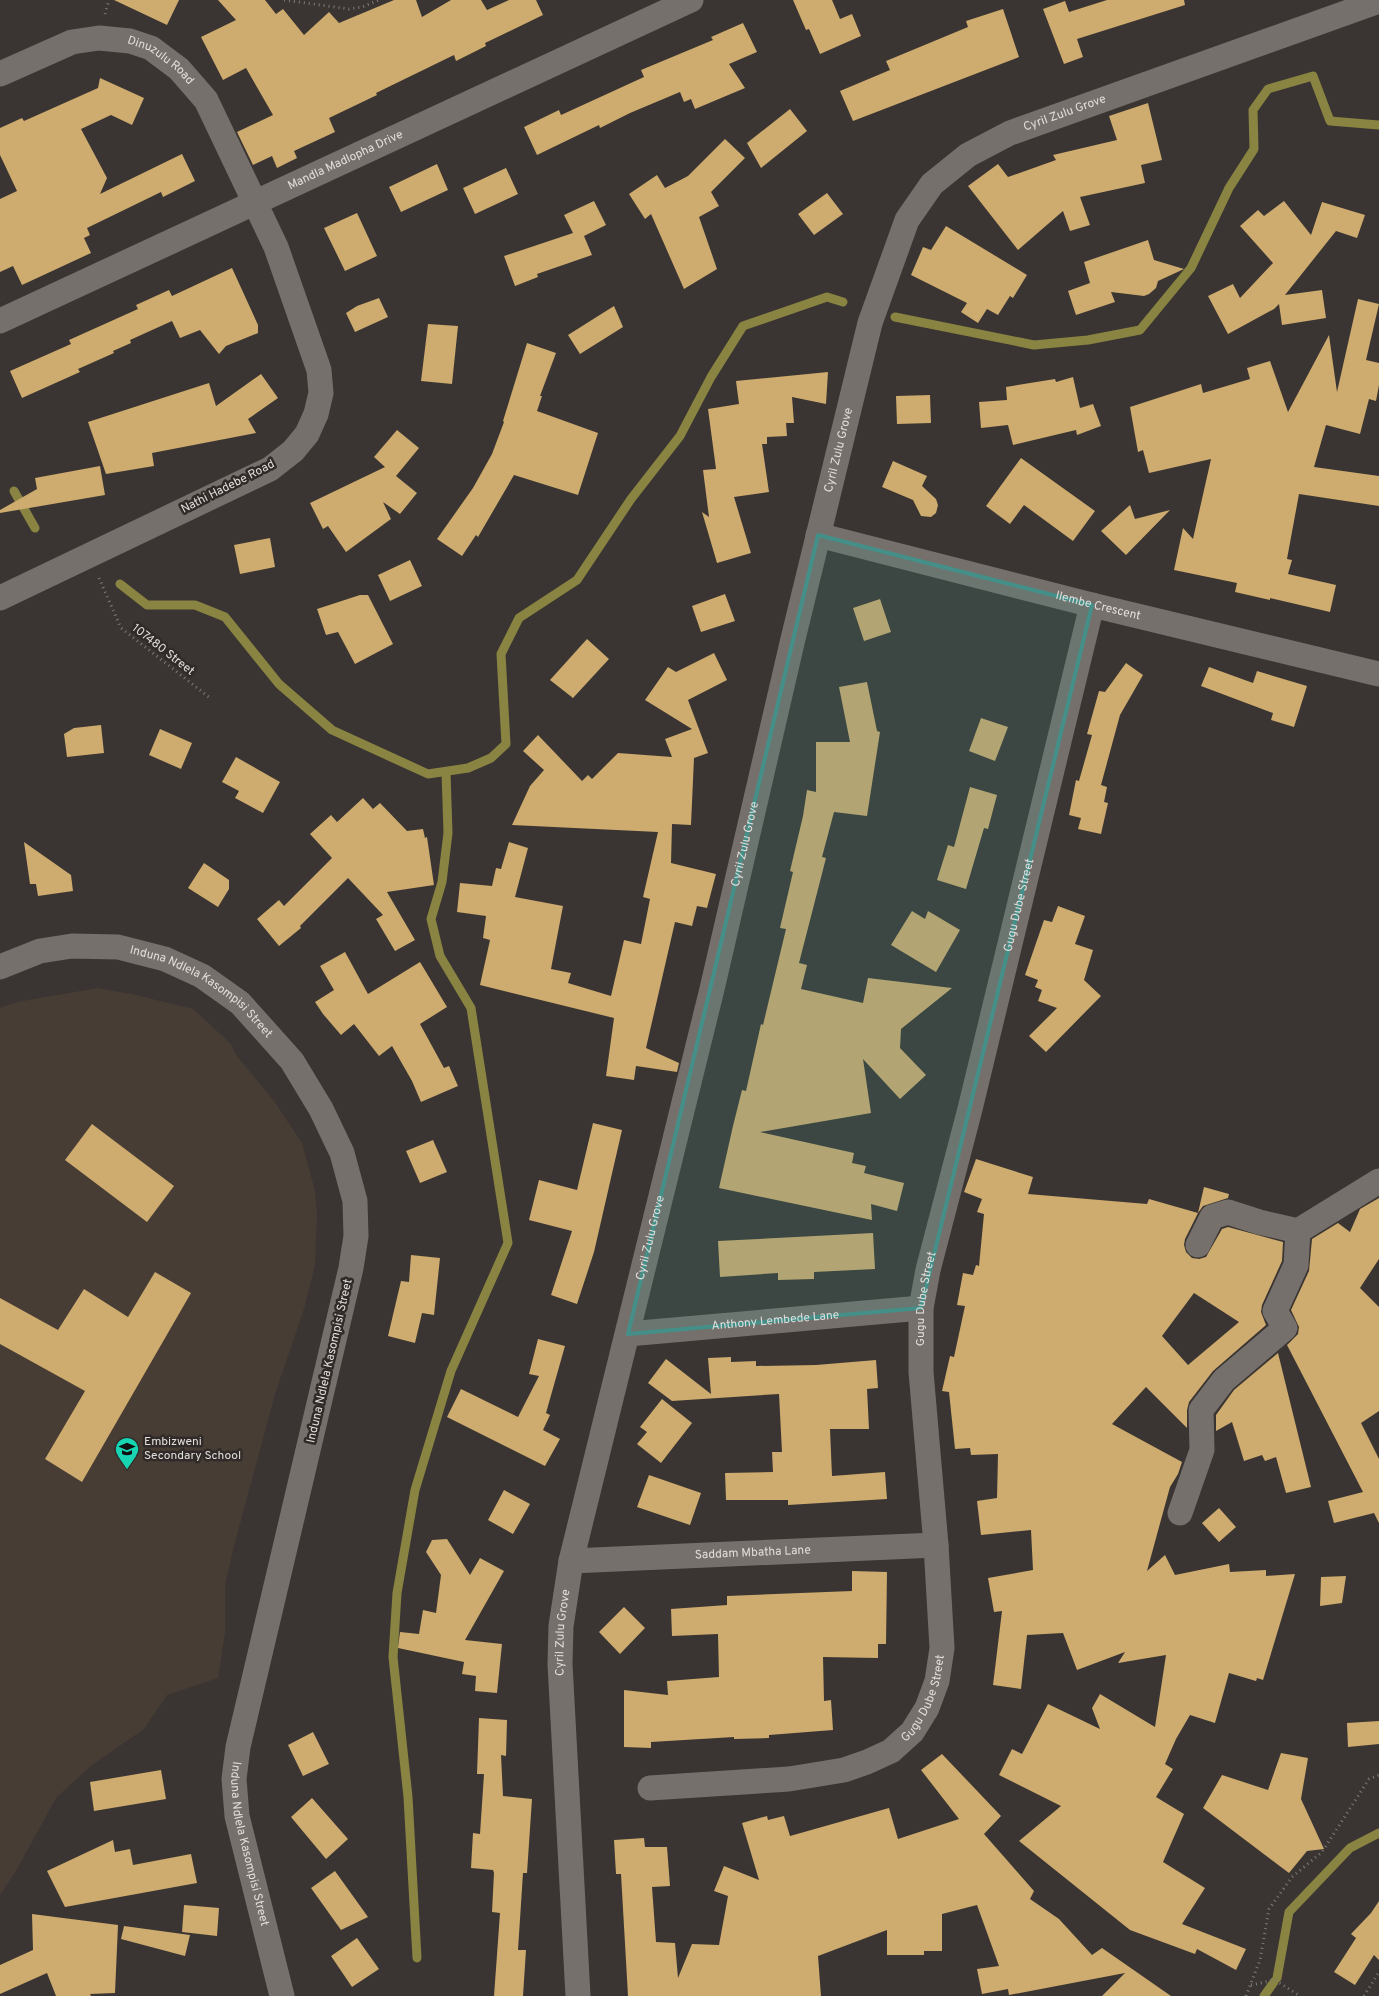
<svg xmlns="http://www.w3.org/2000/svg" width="1379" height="1996" font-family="Overpass,sans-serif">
	<rect width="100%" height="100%" fill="#3a3532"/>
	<path fill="#473d35" d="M98,988L136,995L193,1009L231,1044L236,1055L274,1101L302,1143L315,1191L317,1215L315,1265L304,1309L275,1394L234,1546L225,1585V1633L218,1678L167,1695L144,1729L92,1765L56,1798L16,1871L0,1895V1008L17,1002Z"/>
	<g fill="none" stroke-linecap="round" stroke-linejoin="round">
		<path stroke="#8a8442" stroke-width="9" d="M895,317L1034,345L1088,340L1140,330L1191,268L1229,188L1254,149L1253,110L1268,89L1313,76L1330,121L1379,125
			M14,491L35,528
			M120,584L147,605H195L225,617L279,684L332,730L428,774L468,768L491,758L506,744L501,654L519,618L577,580L631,499L680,436L711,377L743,326L827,297L843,302
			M417,1958L408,1797L393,1657L397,1593L415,1490L451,1371L508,1243L471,1008L440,956L431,919L442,882L448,833L446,772
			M1277,1978L1289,1912L1350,1848L1379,1833
			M1264,1996L1274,1982"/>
	</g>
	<path fill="#ceab6e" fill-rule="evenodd" d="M114,0H179L167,25Z
		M218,0H265L276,14L283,9L304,35L329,12L339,23L394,0H416L422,17L451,0H481L487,10L509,0H536L543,15L485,43L486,46L456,61L454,55L376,93L377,95L329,118L335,132L294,151L297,158L277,168L272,156L253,165L237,132L273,115L246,68L223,80L201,37L236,20Z
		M793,0H832L840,19L852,14L861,36L820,54L809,29L806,30Z
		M1107,0H1184L1185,5L1077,39L1083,57L1064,64L1043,9L1065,1L1069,12Z
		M1003,9L1019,57L853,121L840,91L890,70L886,61L968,27L966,21Z
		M743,23L757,52L729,64L745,88L695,109L691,99L684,102L680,92L630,113L600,128L599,125L537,155L524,127L559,110L561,115L644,77L641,70L713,40L711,37Z
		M100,78L144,98L132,125L111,115L81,129L107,178L100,194L182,154L195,181L163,197L161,192L87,228L90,235L84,238L91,253L22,285L13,266L0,272V199L17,191L0,155V128L22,118L24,121L98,88Z
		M1148,103L1162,160L1141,165L1145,183L1080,197L1090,225L1070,231L1063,211L1018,250L968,186L998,164L1008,177L1056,160L1053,155L1117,140L1109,116Z
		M790,109L807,131L761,168L747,143Z
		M725,139L745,158L711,192L719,206L699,217L717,269L684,289L651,214L645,219L629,194L657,175L665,188L688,176Z
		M437,164L448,190L401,212L389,187Z
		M506,168L518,194L475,214L463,188Z
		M827,193L843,214L814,235L798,214Z
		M594,201L606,225L584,236L592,255L537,274L538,277L515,286L504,256L573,233L564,215Z
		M1284,201L1311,235L1322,202L1365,215L1357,238L1336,231L1285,295L1322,290L1326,318L1282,325L1279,304L1274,309L1228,334L1208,296L1233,284L1240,298L1273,263L1240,226L1258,210L1264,216Z
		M357,213L377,256L345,271L324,228Z
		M946,226L1027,275L1013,298L1010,296L998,315L987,309L978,323L961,312L967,303L911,275L923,247L931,250Z
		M1148,240L1154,260L1184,269L1158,281L1156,288L1149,294L1144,296L1111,292L1115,302L1076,315L1068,291L1090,283L1084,262Z
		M232,268L258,325V333L226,346L219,354L200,330L180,338L172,321L130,340L131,343L113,351L114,353L78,369L80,372L22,398L10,371L71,344L69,340L138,309L136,305L169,290L172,296Z
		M379,298L388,317L355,332L346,313L357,306Z
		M1358,299L1379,304L1366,360L1379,363V385L1376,401L1369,399L1360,434L1326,425L1314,467L1379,476V506L1299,494L1287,559L1292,560L1288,574L1336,585L1330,612L1270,598V600L1235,592L1237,583L1174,570L1183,528L1193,539L1211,459L1149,473L1143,450L1138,452L1130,407L1201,384L1203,393L1250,379L1247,368L1270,361L1288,412L1329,335L1337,392Z
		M614,306L623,327L580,354L568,335Z
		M428,324L458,326L452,384L421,381Z
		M527,343L556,353L540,396H542L537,411L598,433L578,495L514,475L478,537L476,535L462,556L437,539L473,488L492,454L504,422L503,421Z
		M828,372L826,404L792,397L794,423H786L787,436L767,437V444H762L769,492L734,497L751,553L717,563L702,512L709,517L703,470L716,469L708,409L739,404L736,381Z
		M261,374L278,398L248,419L256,433L152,453L154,466L106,474L88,422L209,383L216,406Z
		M1073,377L1080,408L1093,404L1101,426L1077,435L1076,430L1013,445L1008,425L981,428L979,402L1007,400L1006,387L1055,379L1056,382Z
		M930,395L931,423L897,424L896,396Z
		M397,430L419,448L396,476L417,493L400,514L383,502L391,519L346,552L328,526L323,529L310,503L385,467L374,457Z
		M1021,458L1095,511L1073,541L1024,505L1010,524L986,506Z
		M893,461L927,476L922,486L936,499L938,505L936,513L931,517L921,516L913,500L882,487Z
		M100,466L105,495L0,513V510L37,489L35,478Z
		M1130,505L1135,519L1170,510L1126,555L1101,531Z
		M270,538L275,567L240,574L234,545Z
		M410,560L422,586L390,601L378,575Z
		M725,594L735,621L701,632L692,606Z
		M360,595H368L393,644L355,664L338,632L326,635L317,609Z
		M880,599L891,632L864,641L853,608Z
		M587,639L609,659L573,698L550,680Z
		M714,653L727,680L688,700L708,753L694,758L691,825L672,824L671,863L716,874L707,908L697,906L692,926L675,922L646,1048L679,1063L677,1072L636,1066L634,1080L606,1076L614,1018L480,985L490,940L483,938L486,916L457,912L460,883L492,886L496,868L501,869L509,842L528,848L515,897L563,906L551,969L571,973L568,983L611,996L624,940L641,944L650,899L643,897L658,832L512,825L530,786L544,770L523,751L538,735L582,781L588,775L592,779L618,753L672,757L665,739L692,729L645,700L668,667L676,672Z
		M1126,663L1143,675L1120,715L1101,785L1107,787L1104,802L1108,803L1101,834L1078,829L1081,818L1069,815L1076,780L1079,781L1092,735L1087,734L1099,691L1105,692Z
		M1209,667L1253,683L1257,671L1307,686L1294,727L1271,720L1273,713L1201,686Z
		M867,682L877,731L880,732L867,816L834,812L822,857L826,858L799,963L807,965L801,989L863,1003L868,978L952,988L901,1029L900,1048L926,1075L900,1099L863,1059L871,1113L760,1132L854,1153L852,1163L866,1166L864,1173L904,1183L897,1211L871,1204L872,1220L719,1188L733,1126L742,1090L746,1091L761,1024L763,1025L786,929L780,928L793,872L790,871L803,816L807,790L816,792V742H850L839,687Z
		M981,718L1008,727L995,761L969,751Z
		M101,725L104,753L67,757L64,734L74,728Z
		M160,729L192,743L181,769L149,755Z
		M236,757L280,782L263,813L235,798L239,791L222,782Z
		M970,787L997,795L988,829L984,828L966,889L937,880L948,845L954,847Z
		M363,798L373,809L380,803L407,831L423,829L425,838L427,837L434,885L387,892L415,940L395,951L376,919L383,915L348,878L300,926L301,928L279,946L257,919L279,900L284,906L332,858L310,834L331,815L337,822Z
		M24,842L71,875L73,891L38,896L36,884H30Z
		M204,863L229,880V889L218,907L188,888Z
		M1058,906L1085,916L1075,944L1093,950L1084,980L1101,996L1046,1052L1029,1036L1057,1008L1038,1001L1042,990L1035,987L1038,980L1025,975L1044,920L1052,922Z
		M912,911L925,919L928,911L960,930L936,972L891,945Z
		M345,952L368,994L420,962L447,1007L420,1024L444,1068L449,1066L458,1086L421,1102L412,1081L392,1046L379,1056L354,1024L341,1035L323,1014L315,1002L334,990L320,966Z
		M593,1123L622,1130L594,1252L577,1304L551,1295L572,1231L529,1220L539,1180L577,1190Z
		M92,1124L174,1186L147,1222L65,1160Z
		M433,1140L447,1172L420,1183L406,1151Z
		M976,1159L1033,1177L1028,1194L1147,1204L1149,1199L1198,1213L1185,1239L1184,1245L1186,1252L1192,1258L1199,1259L1206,1257L1222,1229L1228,1227L1283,1242L1282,1261L1262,1305L1261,1312L1266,1325L1213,1371L1189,1402L1187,1410V1428L1146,1387L1112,1424L1182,1462L1178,1474L1170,1487L1147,1571L1165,1555L1175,1575L1229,1564L1230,1572L1266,1570V1576L1295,1574L1263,1680L1257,1678L1256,1681L1229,1673L1215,1723L1190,1715L1176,1739L1165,1764L1173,1769L1156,1797L1184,1814L1163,1862L1205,1888L1182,1924L1246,1949L1236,1970L1197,1949L1195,1954L1130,1930L1019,1841L1061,1806L999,1775L1012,1749L1022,1754L1048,1704L1100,1729L1092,1708L1100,1694L1155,1727L1166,1655L1118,1663L1125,1652L1077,1670L1063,1633L1027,1635L1021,1689L993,1685L1002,1611L994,1612L988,1578L1033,1570L1031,1530L981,1535L977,1501L997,1498L998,1454L971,1455L970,1448L955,1449L949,1392L942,1391L950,1356L954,1357L965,1306L957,1305L963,1273L973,1275L976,1265L979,1266L984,1214L977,1212L982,1199L964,1192ZM1194,1293L1239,1322L1188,1365L1162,1336Z
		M1204,1187L1229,1194L1228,1198L1203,1206L1198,1213Z
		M1379,1198V1259L1360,1288L1379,1307V1411L1361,1423L1379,1459V1523L1374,1513L1334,1523L1328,1501L1363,1492L1287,1345L1298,1334L1299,1327L1291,1310L1309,1271L1312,1239L1338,1223L1350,1232L1360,1209Z
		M873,1233L875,1269L814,1272V1279L778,1280V1273L720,1277L718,1241Z
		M411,1255L440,1258L434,1315L422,1313L415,1343L388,1336L401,1281L409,1282Z
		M155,1272L191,1293L82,1482L45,1459L85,1391L0,1344V1298L58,1330L84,1289L128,1317Z
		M538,1339L565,1346L546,1413L550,1415L543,1430L560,1439L545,1466L447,1417L461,1389L518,1417L539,1376L529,1374Z
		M1278,1353L1311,1487L1286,1493L1276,1457L1265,1461L1262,1455L1244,1461L1232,1422L1216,1431V1415L1234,1390Z
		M731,1357V1362L756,1361V1366L816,1365L876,1360L878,1388L867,1389L869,1429H830L832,1476L885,1472L887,1499L788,1505V1500H726L725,1473L773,1472L772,1452H782L779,1394L672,1401L648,1383L666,1359L711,1394L708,1358Z
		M662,1399L692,1423L661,1463L637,1444L647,1432L640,1427Z
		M649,1475L701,1493L690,1525L637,1507Z
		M504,1490L530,1504L513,1534L488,1520Z
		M1219,1508L1236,1527L1219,1542L1202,1523Z
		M447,1539L470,1575L480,1558L504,1571L465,1640L502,1644L497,1693L475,1691L476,1676L462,1674L464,1662L398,1648L400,1632L419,1634L423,1610L436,1613L441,1575L426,1552L432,1540Z
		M852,1571L887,1572L886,1644H878V1658L823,1657L824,1701L831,1700L833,1730L769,1735V1738L734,1739V1737L651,1742V1748L624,1747V1690L668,1695L667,1681L719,1677L718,1634L672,1636L671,1609L727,1605V1596L852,1591Z
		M1346,1576L1342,1603L1320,1606L1321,1577Z
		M624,1607L645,1628L620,1654L599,1632Z
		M479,1718L507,1720L506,1756L501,1755L503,1796L532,1799L527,1873H523L518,1950H526L523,1996H494L500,1913L492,1912L494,1873L493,1870L471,1868L473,1833L480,1834L484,1774H477Z
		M1379,1721V1744L1348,1747L1347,1723Z
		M313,1732L329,1764L303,1776L288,1745Z
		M1281,1753L1308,1758L1301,1799L1324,1849L1307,1851L1289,1873L1203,1808L1222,1775L1268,1790Z
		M942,1754L1001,1816L984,1834L1034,1891L1030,1899L1059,1919L1092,1955L1102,1948L1171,1996H1102L1125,1973L1009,1995L1008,1989L982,1994L977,1969L999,1966L977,1905L942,1914V1951H924V1955H887V1930L818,1956L821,1996H628L621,1874H616L614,1840L644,1838L645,1847H667L670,1886L652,1887L656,1942L675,1943L678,1978L692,1944L719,1945L728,1896L714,1891L724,1866L759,1880L742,1823L767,1816L768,1820L784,1816L790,1836L889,1808L898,1839L959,1819L921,1770Z
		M161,1770L166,1799L94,1811L90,1782Z
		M312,1798L348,1839L326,1859L291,1817Z
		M113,1840L115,1852L130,1849L133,1865L191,1854L197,1883L65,1907L47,1871Z
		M335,1871L368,1917L341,1930L311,1888Z
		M1379,1901V1960L1374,1955L1355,1985L1334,1972L1356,1938L1351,1934L1371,1913Z
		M184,1905L219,1908L217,1936L182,1932Z
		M32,1914L118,1925L115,1993L90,1994L91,1996H56L47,1973L0,1994V1965L33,1950Z
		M124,1926L190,1935L185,1956L121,1939Z
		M357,1938L379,1969L352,1987L331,1956Z"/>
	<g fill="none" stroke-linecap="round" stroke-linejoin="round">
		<path stroke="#7f7b78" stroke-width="3" stroke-dasharray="1 4" stroke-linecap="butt" d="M284,0L349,9L362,7L379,0
			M105,14L109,0
			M99,578L121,628L210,698
			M1251,1985L1275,1980L1300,1996
			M1246,1996L1260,1960L1269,1909L1292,1877L1322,1852L1369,1779L1379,1775
			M1364,1996L1379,1972"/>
		<g stroke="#76706c" stroke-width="25">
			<path id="s1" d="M0,74L72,42L99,38L130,41L151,48L179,69L206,100L276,247L319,370L321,393L316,414L307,434L293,451L270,469L0,598"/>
			<path id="s2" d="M0,321L691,0"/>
			<path id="s3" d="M818,535L1092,605L1379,674"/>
			<path id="s4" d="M0,967L40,951L72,946L118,947L165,959L202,976L240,1003L292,1061L321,1109L342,1153L355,1201L356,1236L351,1268L238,1747L234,1779L237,1816L282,1996"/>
			<path d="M1198,1245L1212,1217L1228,1212L1259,1222L1298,1231L1379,1181"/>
			<path id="s5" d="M628,1334L921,1308"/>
			<path d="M1180,1513L1202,1450L1201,1410L1224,1380L1285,1328L1275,1311L1296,1265L1298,1231"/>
			<path id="s6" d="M571,1561L936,1545"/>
			<path id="s7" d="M650,1788L789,1779L844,1770L867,1762L891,1751L912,1732L927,1708L937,1681L942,1648L936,1545L921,1372V1308L928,1270L970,1109L1092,605"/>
			<path id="s8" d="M578,1996L560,1664L561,1626L571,1561L712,989L792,643L870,323L907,220L932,184L968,155L1010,133L1379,1"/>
		</g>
	</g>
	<path fill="#449089" fill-opacity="0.2" stroke="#449089" stroke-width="4" stroke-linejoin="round" d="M818,535L1092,605L921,1308L628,1334Z"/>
	<defs>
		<g id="school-pin" transform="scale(1.25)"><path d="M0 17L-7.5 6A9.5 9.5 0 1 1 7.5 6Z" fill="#17d5b2" stroke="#302b28"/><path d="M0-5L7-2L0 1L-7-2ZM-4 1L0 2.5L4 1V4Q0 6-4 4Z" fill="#111"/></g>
	</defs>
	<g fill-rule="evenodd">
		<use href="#school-pin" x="127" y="1449"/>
	</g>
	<g text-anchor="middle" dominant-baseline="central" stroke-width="5" stroke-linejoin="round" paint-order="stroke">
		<g font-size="12" fill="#e1dedb" stroke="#302b28">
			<text stroke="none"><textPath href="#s1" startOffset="174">Dinuzulu Road</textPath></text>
			<text stroke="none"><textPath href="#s8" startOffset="2015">Cyril Zulu Grove</textPath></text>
			<text stroke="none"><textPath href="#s2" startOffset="381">Mandla Madlopha Drive</textPath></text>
			<text stroke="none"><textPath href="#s8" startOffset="1579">Cyril Zulu Grove</textPath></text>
			<text transform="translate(228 487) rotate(-27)">Nathi Hadebe Road</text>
			<text stroke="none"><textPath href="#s3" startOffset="289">Ilembe Crescent</textPath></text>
			<text transform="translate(163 650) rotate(38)">107480 Street</text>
			<text stroke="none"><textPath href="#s8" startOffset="1174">Cyril Zulu Grove</textPath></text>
			<text stroke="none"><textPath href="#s7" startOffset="1120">Gugu Dube Street</textPath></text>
			<text stroke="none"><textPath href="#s4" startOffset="218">Induna Ndlela Kasompisi Street</textPath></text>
			<text stroke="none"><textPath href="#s8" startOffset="769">Cyril Zulu Grove</textPath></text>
			<text stroke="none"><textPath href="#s7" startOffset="715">Gugu Dube Street</textPath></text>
			<text stroke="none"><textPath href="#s5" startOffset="148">Anthony Lembede Lane</textPath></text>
			<text transform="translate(330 1361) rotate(-77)">Induna Ndlela Kasompisi Street</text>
			<text stroke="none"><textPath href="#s6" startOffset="182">Saddam Mbatha Lane</textPath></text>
			<text stroke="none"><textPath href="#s8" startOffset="364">Cyril Zulu Grove</textPath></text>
			<text stroke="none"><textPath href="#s7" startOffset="310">Gugu Dube Street</textPath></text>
			<text stroke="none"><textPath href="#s4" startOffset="1148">Induna Ndlela Kasompisi Street</textPath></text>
		</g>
		<g font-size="12" fill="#e1dedb" stroke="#302b28" text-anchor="start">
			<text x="144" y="1442">Embizweni<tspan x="144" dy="14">Secondary School</tspan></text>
		</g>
	</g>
</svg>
